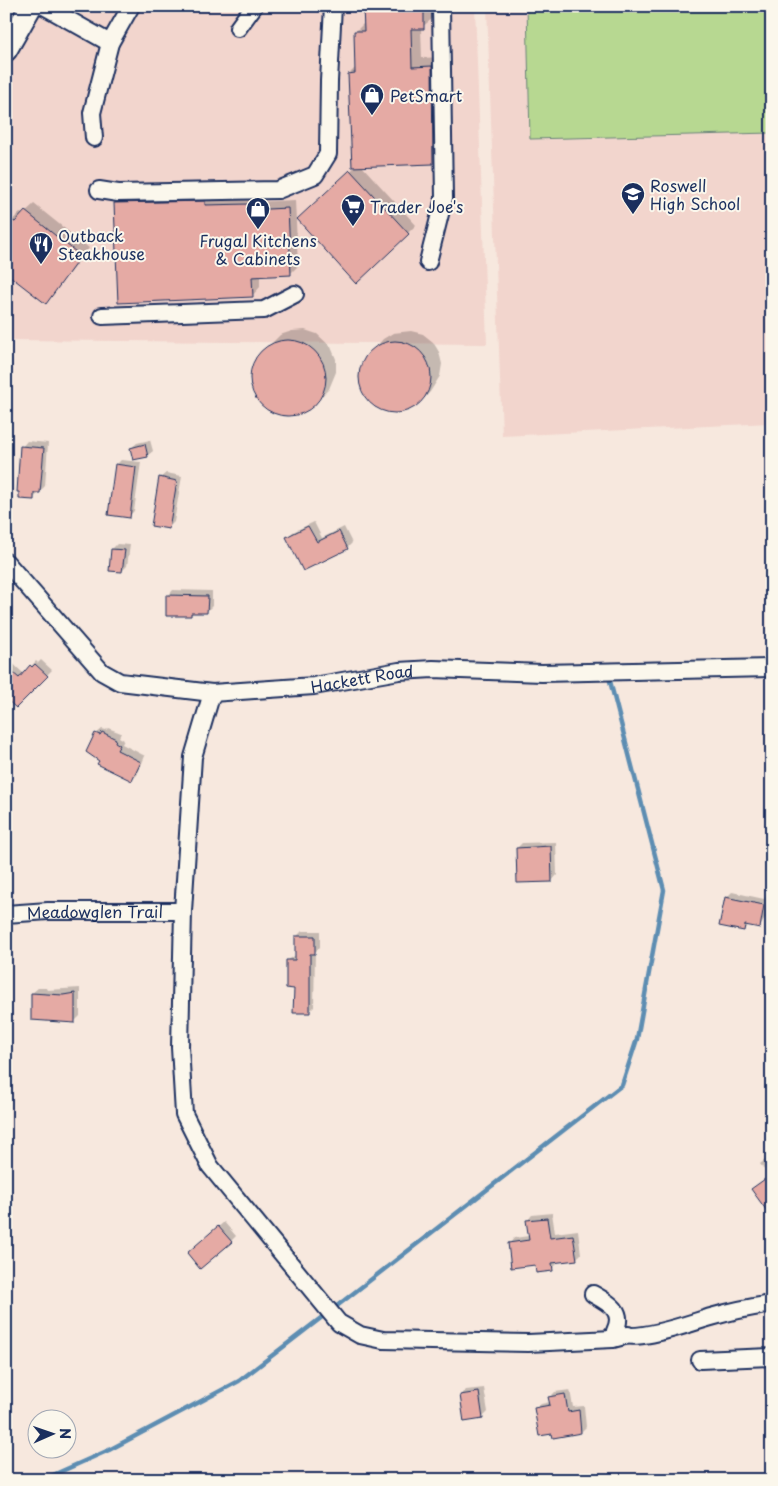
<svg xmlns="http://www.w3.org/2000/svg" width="778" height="1486" font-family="'Playpen Sans',sans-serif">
	<rect width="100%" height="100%" fill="#f7e8de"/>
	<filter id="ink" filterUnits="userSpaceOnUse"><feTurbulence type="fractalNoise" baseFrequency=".02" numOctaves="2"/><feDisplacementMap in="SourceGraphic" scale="10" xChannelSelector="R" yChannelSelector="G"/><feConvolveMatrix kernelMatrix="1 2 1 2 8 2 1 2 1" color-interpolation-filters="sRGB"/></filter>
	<g filter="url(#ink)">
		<path fill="#f2d5cd" d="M6,6H475L487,344L6,340Z
			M487,6H772V423L502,436Z"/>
		<path fill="#b7d891" stroke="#698478" d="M527,6H772V133L530,139Z"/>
		<path fill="#89ccea" stroke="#5d8db2" d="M536,1474L551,1480H500L502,1476Z"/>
		<path fill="#0003" d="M365,6H433V18L421,28L422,58L441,57L443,153L433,163L362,166L416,225L408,233L307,211L356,166L349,74L356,67L355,32L365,22Z
			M124,195L256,196V202L295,200L298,266L290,274L260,275V287L252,296L115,203Z
			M34,204L89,248L46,302L11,221L20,213L23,214Z
			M305,330L317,334L331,347L336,359V372L329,389L308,409L296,414L283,415L271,411L257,398L252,386V373L259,356L280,335L292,331Z
			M411,331L423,334L433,342L439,352L442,364L440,376L430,392L419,403L408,409L396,412L384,410L373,405L362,390L360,372L364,361L383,339L393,333Z
			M150,440L153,451L147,456L131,448L137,443Z
			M27,441L48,443L45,486L33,499L22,447Z
			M121,460L141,462L134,511L129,516L116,465Z
			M166,473L182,476L174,522L168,528L160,478Z
			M314,522L322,538L344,527L352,543L347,548L288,537L293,532Z
			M117,544L130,545L127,566L122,571L112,549Z
			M173,590L212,591V606L207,611H194L191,615L168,596Z
			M6,657L24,674L36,661L38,663L41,660L52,670L16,706L6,697Z
			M108,728L121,733L119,737L124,740L122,744L145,756L137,775L131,780L96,734L102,729L106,730Z
			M556,842L557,875L552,881L517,848L522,843Z
			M772,879V920L765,918L760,927L749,925L743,930L726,898L732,892L764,899L769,892Z
			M302,931H320V947L315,952L314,1007L309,1012L295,987L288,960L296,955L297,936Z
			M38,988H46L47,990L80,988V1016L75,1021L32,993Z
			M772,1154V1209L752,1189L769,1176L760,1164Z
			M552,1213L555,1233L578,1230L581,1254L576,1259L557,1261V1264L552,1269L536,1264L509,1244L514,1238L529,1236L527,1221L532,1215Z
			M224,1222L236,1236L231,1241L194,1248Z
			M484,1388L488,1412L482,1418L461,1395L466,1390Z
			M570,1390L573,1407L584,1406L586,1427L581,1432H553L535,1409L541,1404L550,1402L549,1398L555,1392Z"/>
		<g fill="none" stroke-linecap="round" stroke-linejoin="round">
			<path stroke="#5d8db2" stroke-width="4.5" d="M333,1309L622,1085L637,1039L664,890L610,681
				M42,1480L109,1450L239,1381L326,1314"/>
		</g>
		<path fill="#e5aaa4" stroke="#1b2f5e" d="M363,6H424V29H411L412,67L432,66L433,164L352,167L348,74L355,73L354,31H364Z
			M350,170L409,234L356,284L297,219Z
			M205,201V205L248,204V210L288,208L291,275L252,277L253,297L118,303L114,203Z
			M25,211L81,256L46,304L6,273V225L10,220L15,222Z
			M250 378a38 38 0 1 1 76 0a38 38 0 1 1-76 0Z
			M359 377a36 36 0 1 1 72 0a36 36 0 1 1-72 0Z
			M145,444L148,457L133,460L130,448Z
			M20,446L44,448L40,493H34V500L19,499V492H17Z
			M115,464L136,467L130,518L108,515Z
			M159,477L177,481L169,529L151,526Z
			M308,526L317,542L339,531L348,549L303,571L286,537Z
			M111,549L125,550L122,572L109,571Z
			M166,595L208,596L207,613H191V616H166Z
			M35,664L48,676L16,708L6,699V667L19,678L30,665L32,667Z
			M102,732L116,739L115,742L120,745L117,750L141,762L132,781L97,764L99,761L86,752L95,733L100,735Z
			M551,846L552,882L517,883L516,848Z
			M725,897L764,905L760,928L745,925L744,931L719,926Z
			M295,936H315V954H310V1013H293L294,989L286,988V960H295Z
			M31,993L63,995L75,993V1023L31,1020Z
			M772,1174V1218L751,1189Z
			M547,1218L550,1238L573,1235L577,1260L552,1263L553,1271L536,1273L535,1265L511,1268L508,1243L529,1240L526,1220Z
			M218,1226L232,1242L200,1269L187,1253Z
			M479,1392L483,1419L464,1422L460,1395Z
			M565,1394L568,1412L579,1410L581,1433L553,1438L552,1434L539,1436L534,1408L550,1405L548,1397Z"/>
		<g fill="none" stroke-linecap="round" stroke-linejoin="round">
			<g stroke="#1b2f5e" stroke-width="20">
				<g id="minor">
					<path d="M44,6L110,43"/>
					<path d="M238,28L254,6"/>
					<path d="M94,138L92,113L110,43L131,6"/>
					<path d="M99,190L118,193L278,190L315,175L328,154L329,81L333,6"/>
					<path d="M428,262L444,198L441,6"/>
					<path d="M102,316L264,310L295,294"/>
					<path id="s1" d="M6,562L102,672L120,682L212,693L314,686L399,671L433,669L542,673L772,668"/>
					<path d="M212,693L193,757L183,911L180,1047L184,1114L210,1166L339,1323L360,1335L383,1340L528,1343L613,1339L628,1335"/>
					<path id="s2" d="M6,914L48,911H183"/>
					<path d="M593,1294C609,1303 625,1311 615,1331C630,1346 693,1322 711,1317C731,1311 751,1307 772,1304"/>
					<path d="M700,1360L772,1357"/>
				</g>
			</g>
			<g stroke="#1b2f5e" stroke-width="25">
				<path id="major" d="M6,50L31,6"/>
			</g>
			<use href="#minor" stroke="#fbf7ec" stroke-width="16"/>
			<use href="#major" stroke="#fbf7ec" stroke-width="21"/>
		</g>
	</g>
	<defs>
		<g id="shop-pin" transform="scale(1.25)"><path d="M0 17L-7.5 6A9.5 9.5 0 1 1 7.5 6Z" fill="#1b2f5e" stroke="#fbf7ec"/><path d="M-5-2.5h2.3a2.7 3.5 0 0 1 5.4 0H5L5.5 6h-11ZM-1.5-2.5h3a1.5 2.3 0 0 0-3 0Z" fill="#fff"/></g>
		<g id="school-pin" transform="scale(1.25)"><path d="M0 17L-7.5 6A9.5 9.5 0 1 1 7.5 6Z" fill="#1b2f5e" stroke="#fbf7ec"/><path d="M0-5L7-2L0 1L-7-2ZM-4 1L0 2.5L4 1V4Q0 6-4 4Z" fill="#fff"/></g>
		<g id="supermarket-pin" transform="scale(1.25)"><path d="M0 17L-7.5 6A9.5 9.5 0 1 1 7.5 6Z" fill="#1b2f5e" stroke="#fbf7ec"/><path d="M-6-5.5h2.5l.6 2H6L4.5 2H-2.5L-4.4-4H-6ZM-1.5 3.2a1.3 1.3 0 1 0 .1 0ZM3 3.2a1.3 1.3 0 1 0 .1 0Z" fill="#fff"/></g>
		<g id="restaurant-pin" transform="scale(1.25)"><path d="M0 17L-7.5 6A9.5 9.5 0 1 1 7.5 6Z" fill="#1b2f5e" stroke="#fbf7ec"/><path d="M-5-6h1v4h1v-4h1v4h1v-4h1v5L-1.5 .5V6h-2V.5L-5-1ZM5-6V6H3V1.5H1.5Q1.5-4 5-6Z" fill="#fff"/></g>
	</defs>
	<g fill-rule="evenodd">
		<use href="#shop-pin" x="372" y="95"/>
		<use href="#school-pin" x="633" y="194"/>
		<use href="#supermarket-pin" x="353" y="206"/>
		<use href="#shop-pin" x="258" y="209"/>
		<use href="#restaurant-pin" x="41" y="244"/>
	</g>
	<g text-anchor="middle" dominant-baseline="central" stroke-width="4" stroke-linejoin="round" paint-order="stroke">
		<g font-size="16" fill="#1b2f5e" stroke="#fbf7ec" text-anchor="start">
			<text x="390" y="95">PetSmart</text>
			<text x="650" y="185">Roswell<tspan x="650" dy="18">High School</tspan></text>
			<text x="370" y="206">Trader Joe's</text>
			<text x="58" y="235">Outback<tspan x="58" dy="18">Steakhouse</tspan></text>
			<text x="258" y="240" text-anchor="middle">Frugal Kitchens<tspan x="258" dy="18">&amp; Cabinets</tspan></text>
		</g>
		<g font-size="16" fill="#1b2f5e" stroke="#fbf7ec">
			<text stroke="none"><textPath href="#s1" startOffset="410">Hackett Road</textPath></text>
			<text stroke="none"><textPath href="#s2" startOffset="89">Meadowglen Trail</textPath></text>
		</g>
	</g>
	<rect width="778" height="1486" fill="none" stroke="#fbf7ec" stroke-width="25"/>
	<rect x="12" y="12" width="753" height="1461" fill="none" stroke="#1b2f5e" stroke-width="2" filter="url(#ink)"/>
	<g transform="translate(52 1434) rotate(88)"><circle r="24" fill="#fbf7ec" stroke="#a1a7b3"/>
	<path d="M0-4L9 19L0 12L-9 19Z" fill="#1b2f5e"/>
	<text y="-8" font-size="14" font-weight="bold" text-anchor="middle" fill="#1b2f5e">N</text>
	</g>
</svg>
